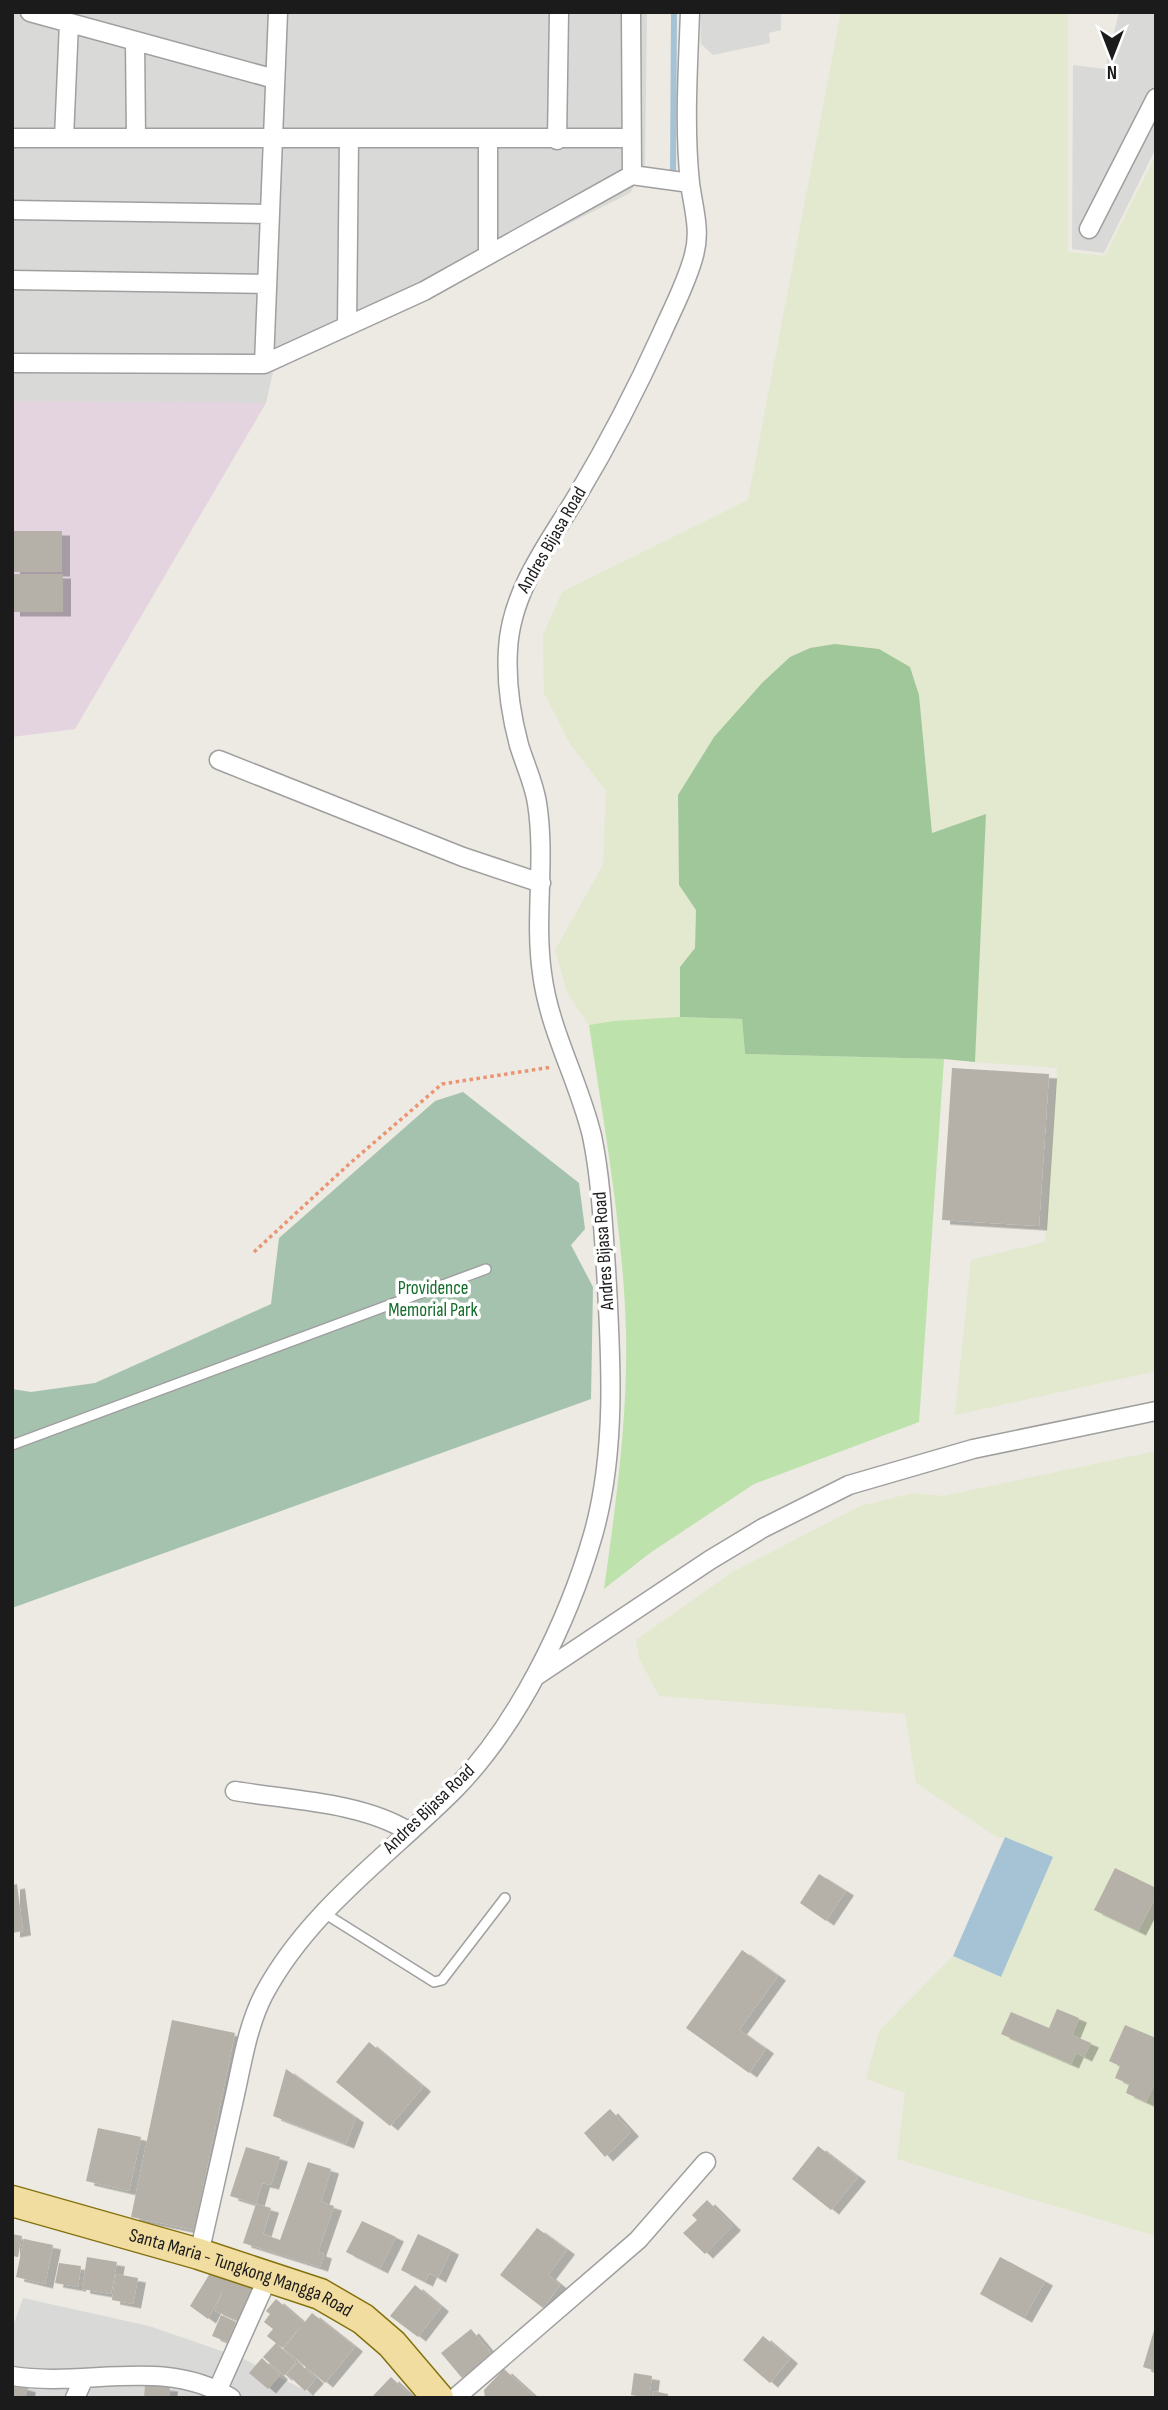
<svg xmlns="http://www.w3.org/2000/svg" width="1168" height="2410" font-family="'Sofia Sans Condensed',sans-serif">
	<defs>
		<filter id="shadow"><feDropShadow dx="8" dy="4.5" stdDeviation="0" flood-color="#0004"/></filter>
	</defs>
	<rect width="100%" height="100%" fill="#eceae2"/>
	<path fill="#d9d9d8" d="M12,12H647L645,168L630,193L273,372L266,403H12Z
		M700,12H781V30L769,33L770,43L713,55L701,44Z
		M1119,12H1156V148L1104,253L1072,249L1073,65L1105,69Z
		M23,2298L149,2326L242,2358L320,2398H12V2329Z"/>
	<path fill="#e4d4df" d="M12,401L266,403L75,729L12,737Z"/>
	<path fill="#e3e9ce" d="M841,12H1068V252L1105,256L1156,155V1371L955,1415L971,1260L1045,1242L1057,1068L975,1062L986,814L932,833L919,695L790,657L714,737L678,795L679,885L696,910L695,948L680,967V1017L589,1025L567,992L555,950L603,865L606,791L570,744L544,693L543,635L562,592L748,500Z
		M1156,1451V2236L897,2159L905,2093L866,2079L879,2031L953,1956L1000,1977L1006,1837L998,1838L916,1783L905,1714L659,1696L639,1658L636,1640L731,1573L860,1506L913,1493L943,1496Z"/>
	<path fill="#bde2ac" d="M680,1017L742,1019L745,1054L944,1059L919,1422L754,1484L650,1553L604,1589C616,1504 628,1418 626,1331C623,1229 604,1126 589,1025L614,1021Z"/>
	<path fill="#a0c79a" d="M835,644L879,649L910,667L919,695L932,833L986,814L975,1062L944,1059L745,1054L742,1019L680,1017V967L695,948L696,910L679,885L678,795L714,737L762,683L790,657L810,648Z"/>
	<path fill="#a5c2af" d="M463,1092L579,1183L585,1229L571,1245L593,1287L591,1399L12,1608V1389L31,1392L95,1383L271,1304L279,1238L435,1101Z"/>
	<path fill="#a6c3d6" d="M1005,1837L1053,1857L1001,1977L953,1956Z"/>
	<g fill="none" stroke-linecap="round" stroke-linejoin="round">
		<path stroke="#a6c3d6" stroke-width="6" d="M673,176L674,12"/>
	</g>
	<path fill="#b5b0a8" filter="url(#shadow)" d="M12,531H62V572H12Z
		M12,574H63V612H12Z
		M952,1068L1049,1074L1039,1226L942,1220Z
		M1115,1868L1156,1888V1896L1138,1931L1094,1910Z
		M819,1874L846,1891L826,1921L800,1903Z
		M17,1884L23,1931L12,1933V1885Z
		M742,1950L778,1976L739,2030L766,2049L749,2073L686,2028Z
		M1057,2009L1079,2018L1072,2035L1091,2043L1084,2057L1076,2053L1071,2064L1001,2034L1011,2012L1049,2028Z
		M172,2020L235,2033L194,2230L131,2217Z
		M1125,2025L1156,2038V2080L1146,2102L1126,2093L1129,2084L1115,2078L1120,2066L1109,2061Z
		M369,2042L423,2087L390,2126L336,2082Z
		M286,2069L356,2118L346,2144L273,2116Z
		M610,2109L631,2132L605,2157L584,2133Z
		M98,2128L141,2137L129,2191L86,2181Z
		M818,2146L858,2177L831,2210L792,2179Z
		M246,2147L280,2157L271,2185L262,2183L256,2204L230,2196Z
		M308,2162L331,2169L321,2202L334,2206L318,2252L324,2254L320,2267L243,2243L256,2204L271,2208L263,2234L280,2240Z
		M707,2200L733,2226L705,2254L683,2233L697,2220L692,2215Z
		M362,2221L396,2237L380,2269L346,2252Z
		M537,2228L567,2250L548,2275L560,2285L543,2308L500,2275Z
		M12,2234L22,2236L18,2257L12,2256Z
		M418,2234L451,2250L438,2278L429,2273L425,2282L401,2270Z
		M24,2239L53,2245L45,2284L16,2277Z
		M87,2257L117,2262L111,2294L82,2289Z
		M1000,2257L1045,2281L1024,2318L980,2294Z
		M59,2263L81,2266L78,2287L55,2283Z
		M212,2270L254,2289L240,2322L215,2311L223,2290L208,2319L190,2306Z
		M116,2274L138,2278L133,2304L112,2300Z
		M415,2285L441,2307L418,2337L390,2316Z
		M276,2299L304,2323L312,2313L355,2347L325,2383L284,2349L301,2326L282,2348L267,2336L273,2329L264,2322L270,2314L266,2311Z
		M221,2315L236,2322L227,2342L212,2336Z
		M1155,2327H1156V2371L1143,2367Z
		M471,2329L491,2353L462,2378L441,2353Z
		M763,2336L790,2359L770,2383L743,2360Z
		M276,2343L296,2362L284,2376L263,2357Z
		M262,2358L280,2375L268,2389L249,2373Z
		M298,2362L316,2379L305,2391L287,2374Z
		M504,2369L536,2398H485L484,2390Z
		M634,2373L652,2376L649,2398L631,2395Z
		M391,2377L413,2398H371Z
		M12,2383L28,2388L25,2398H12Z
		M145,2385L170,2387L169,2398H144Z
		M653,2391L668,2394V2398H652Z"/>
	<g fill="none" stroke-linecap="round" stroke-linejoin="round">
		<g stroke="#9f9f9f" stroke-width="12">
			<path id="lane" d="M12,1445L486,1269
				M324,1913L434,1982L442,1980L505,1898"/>
		</g>
		<g stroke="#9f9f9f" stroke-width="21">
			<path id="street" d="M30,12L275,79
				M135,41L136,138
				M12,138H631
				M64,138L69,23
				M557,140L559,12
				M632,175L690,183
				M12,210L270,214
				M1089,229L1156,98
				M488,255V140
				M12,280L267,284
				M347,326L349,139
				M12,363L264,364L424,291L632,175L631,12
				M264,364L278,12
				M219,760L463,857L541,883
				M536,1676L710,1560L763,1528L849,1485L973,1449L1156,1411
				M235,1791C289,1800 361,1802 408,1831
				M199,2254C211,2202 222,2151 234,2099C242,2064 247,2027 264,1994C309,1910 388,1856 454,1790C518,1725 568,1622 593,1535C617,1451 611,1356 606,1269C603,1225 601,1179 592,1136C579,1081 549,1030 542,973C534,917 546,860 537,803C534,783 525,765 519,745C511,715 506,680 508,649C511,591 549,543 577,496C608,444 637,388 662,333C673,308 687,282 694,255C701,230 693,207 690,183C684,127 688,68 690,12
				M12,2376C86,2388 163,2356 231,2398
				M75,2398L84,2378
				M214,2398L269,2275
				M455,2398L638,2240L706,2162"/>
		</g>
		<g stroke="#84720e" stroke-width="33">
			<g id="primary">
				<path id="s1" d="M12,2201L199,2254L320,2294L363,2319L392,2344L438,2398"/>
			</g>
		</g>
		<path stroke="#eb9474" stroke-width="3.5" stroke-dasharray="3.5 3.5" stroke-linecap="butt" d="M254,1252L348,1165L442,1084L552,1067"/>
		<use href="#lane" stroke="#fff" stroke-width="9"/>
		<use href="#street" stroke="#fff" stroke-width="18"/>
		<use href="#primary" stroke="#f2dda1" stroke-width="30"/>
	</g>
	<g text-anchor="middle" dominant-baseline="central" stroke-width="7" stroke-linejoin="round" paint-order="stroke">
		<g font-size="19" fill="#1b1b1b" stroke="#fff">
			<text transform="translate(552 540) rotate(-60)">Andres Bijasa Road</text>
			<text transform="translate(604 1251) rotate(-94)">Andres Bijasa Road</text>
			<text transform="translate(429 1809) rotate(-44)">Andres Bijasa Road</text>
			<text stroke="none"><textPath href="#s1" startOffset="240">Santa Maria - Tungkong Mangga Road</textPath></text>
		</g>
		<g font-size="19" fill="#156d2c" stroke="#fff">
			<text x="433" y="1288">Providence<tspan x="433" dy="22">Memorial Park</tspan></text>
		</g>
	</g>
	<rect width="1168" height="2410" fill="none" stroke="#1b1b1b" stroke-width="28"/>
	<g transform="translate(1112 56) rotate(180)" stroke="#ffffff" stroke-width="5" paint-order="stroke">
	<path d="M0-5L12 26L0 18L-12 26Z" fill="#1b1b1b"/>
	<text y="-10" font-size="19" font-weight="bold" text-anchor="middle" fill="#1b1b1b">N</text>
	</g>
</svg>
